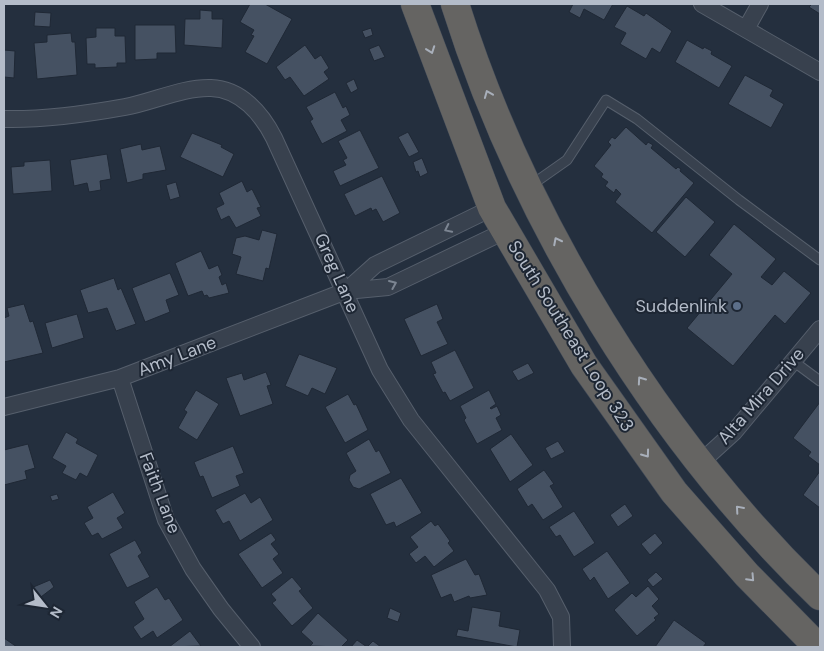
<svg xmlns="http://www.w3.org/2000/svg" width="824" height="651" font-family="'DM Sans',sans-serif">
	<rect width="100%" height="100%" fill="#242f3e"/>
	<path fill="#455162" stroke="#1f2835" d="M250,4H265L292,19L267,64L245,52L254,36L251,35L254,30L240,22Z
		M573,4H613L604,20L584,9L580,18L569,12Z
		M812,4H820V14L809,7Z
		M627,6L644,16L646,13L672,31L660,53L652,48L646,59L620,44L626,33L614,27Z
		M200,10L212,11V19H223L222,48L184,45L185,19H200Z
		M35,12L51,13L50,27L34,26Z
		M135,25H175L176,53H157V59L135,60Z
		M96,28H115V36H125L126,63H117V67L95,68V64H87L86,38L96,37Z
		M371,28L373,35L365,38L362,31Z
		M71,33L72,42H75L77,75L37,79L34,43L47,42V35Z
		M687,40L703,49L704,47L712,51L711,54L732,66L719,88L675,62Z
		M305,45L315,59L321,55L329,68L324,72L329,79L304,96L290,77L285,80L276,67Z
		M379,45L385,57L374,61L369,49Z
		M4,50L15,51L14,78L4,77Z
		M745,75L773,90L770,96L784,104L771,128L728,104Z
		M354,79L358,89L351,93L346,83Z
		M335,92L343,108L346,106L350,115L341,120L347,131L322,144L310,121L313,119L306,107Z
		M626,127L646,145L648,142L653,145L651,148L676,169L678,167L681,169L680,171L694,183L652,233L615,202L621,194L616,189L614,193L605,186L608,182L601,177L603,174L594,166L611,145L608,142L612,137L615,139Z
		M360,130L379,168L340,186L333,171L346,165L343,160L347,158L338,141Z
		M408,132L419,152L409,157L398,137Z
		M192,133L222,145L221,147L234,154L223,177L180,157Z
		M141,144L142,150L160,146L166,170L143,174V179L127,183L120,149Z
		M107,154L111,179L100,181L101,190L89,192L87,183L74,186L70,160Z
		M422,158L428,173L420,177L418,171L416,172L413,162Z
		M50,160L52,191L13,194L11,167L24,166V162Z
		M382,176L400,213L383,222L376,209L372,211L371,208L355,216L344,194Z
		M242,181L247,192L252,189L261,207L257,208L261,216L236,228L229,216L221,220L216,208L224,204L219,193Z
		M176,182L180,197L170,200L166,185Z
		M686,197L715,222L685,257L656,232Z
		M734,224L776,259L761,277L772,285L784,271L811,293L785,324L775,315L733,366L687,328L732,274L709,255Z
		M262,230L277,234L269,269L266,268L263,281L236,274L241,257L232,254L236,238L245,236L259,240Z
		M201,251L209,269L218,265L222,275L219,277L222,285L226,283L229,293L209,298L207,295L204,296L202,291L188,296L175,263Z
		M170,273L179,295L166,300L170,312L145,322L132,288Z
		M114,278L118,290L121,288L136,324L116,331L107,308L88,313L80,290Z
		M24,304L30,322L33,321L43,353L4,362V318L9,316L7,308Z
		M437,304L443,319L437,322L448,344L421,356L404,319Z
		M77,314L84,338L52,348L45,323Z
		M455,350L474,388L450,401L445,392L443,393L433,374L436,373L431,362Z
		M299,354L337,368L325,394L312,388L308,396L285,386Z
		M528,363L534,373L518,381L512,371Z
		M266,372L271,385L267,386L273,404L240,416L226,378L242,373L244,380Z
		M196,390L219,404L197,440L178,428L187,412L184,410Z
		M489,390L496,404L490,408L491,409L497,406L501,415L496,418L502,430L477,444L464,420L466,418L460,406Z
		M348,394L354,405L356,404L368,430L345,443L325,407Z
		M820,402V465L808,456L811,452L793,438Z
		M66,432L78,439L76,443L98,455L87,477L80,473L76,480L62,473L66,466L52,458Z
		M511,434L533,465L510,482L490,449Z
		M369,439L376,452L379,450L391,473L359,489L353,487L349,480L350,475L356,471L346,453Z
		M558,441L565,452L551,459L545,448Z
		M28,444L35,468L25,471L27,479L4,485V450Z
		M233,446L244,473L236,476L240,486L212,498L203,476L200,477L194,462Z
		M544,470L554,484L550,486L563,507L543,520L532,504L528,507L517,489Z
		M820,471V508L803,495Z
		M401,478L422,513L396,527L394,522L386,525L370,494Z
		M113,492L125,513L117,518L123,528L102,539L98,533L92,536L84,523L93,518L87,507Z
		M245,493L251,503L260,497L273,520L240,541L229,521L223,524L215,510Z
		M57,494L59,499L52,501L50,496Z
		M625,504L633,516L618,527L610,515Z
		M574,511L595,543L574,557L560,535L556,537L549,527Z
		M431,521L435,526L438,524L450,541L448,543L454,551L434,567L425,556L416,563L409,554L418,547L410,537Z
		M271,533L276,540L271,544L279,554L273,559L283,573L262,588L238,554Z
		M655,533L663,543L650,555L641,544Z
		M135,540L142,553L138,556L150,577L127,588L109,554Z
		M607,551L630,583L608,599L594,577L590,581L582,569Z
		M466,559L475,575L479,574L487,595L470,598L469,596L454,602L451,594L441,598L431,575Z
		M656,572L663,579L653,587L647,580Z
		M292,577L302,589L299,591L313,608L292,626L272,603L276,600L271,594Z
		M50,580L54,587L37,600L31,588Z
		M648,586L659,599L652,606L659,614L654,618L656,620L637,636L614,610L632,593L636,597Z
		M157,587L165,600L169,598L183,620L157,638L153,631L141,639L133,627L144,619L134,602Z
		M472,607L501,612L499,626L520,630L517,647L456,636L458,629L468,631Z
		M390,608L401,613L398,622L387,618Z
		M318,613L348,640L341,647L310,646L313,643L301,632Z
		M674,620L706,643L703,647H655Z
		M190,631L201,646L169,647Z
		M4,638L17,647H4Z
		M357,640L367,647H351Z
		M373,641L381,647H367Z"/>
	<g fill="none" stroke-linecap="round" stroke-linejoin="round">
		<g stroke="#565f6c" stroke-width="11">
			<path id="service" d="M530,186L567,160L606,100L637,119L739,200L820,260
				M793,361L820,381"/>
		</g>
		<g stroke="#565f6c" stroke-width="18">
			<path id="minor" d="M702,4L820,72
				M746,29L760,4
				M4,119C43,120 86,114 125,107C153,102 183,87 211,88C241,89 262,114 274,138L380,370L411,420L547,590L561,617L562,647
				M346,291L375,265L492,208
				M120,378L166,520L193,569L221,609L252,647
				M4,407L120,378L346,291L388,287L505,231
				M701,462L734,432L820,329"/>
		</g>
		<g stroke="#434c59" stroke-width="29">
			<path id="trunk" d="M415,4L492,208L584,365L674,492L747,575L818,647
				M455,4C523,220 657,439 820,596"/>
		</g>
		<use href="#service" stroke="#38414e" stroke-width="9"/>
		<use href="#minor" stroke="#38414e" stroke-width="16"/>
		<use href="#trunk" stroke="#656462" stroke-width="28"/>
	</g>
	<defs><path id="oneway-chevron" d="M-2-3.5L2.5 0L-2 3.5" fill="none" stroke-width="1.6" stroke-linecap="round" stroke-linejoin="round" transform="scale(1.25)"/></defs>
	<g stroke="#a8afba">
		<use href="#oneway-chevron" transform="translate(431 50) rotate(70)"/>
		<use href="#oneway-chevron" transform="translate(488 94) rotate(-112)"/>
		<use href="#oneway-chevron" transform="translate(557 241) rotate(-117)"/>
		<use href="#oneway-chevron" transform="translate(641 380) rotate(-125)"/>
		<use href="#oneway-chevron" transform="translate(646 454) rotate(54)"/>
		<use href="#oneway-chevron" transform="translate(739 509) rotate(-131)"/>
		<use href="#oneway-chevron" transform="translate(751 578) rotate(47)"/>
	</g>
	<g stroke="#7c8592">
		<use href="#oneway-chevron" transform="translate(448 229) rotate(154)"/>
		<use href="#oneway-chevron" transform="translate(393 284) rotate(-23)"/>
	</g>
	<circle fill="#5c6f8a" stroke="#1d2633" stroke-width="2" cx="737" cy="306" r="5"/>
	<g text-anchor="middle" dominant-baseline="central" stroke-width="4" stroke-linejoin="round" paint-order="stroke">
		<g font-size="18" fill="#b4bcc9" stroke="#1d2633">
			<text transform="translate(337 273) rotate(66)">Greg Lane</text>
			<text transform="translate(571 336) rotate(58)">South Southeast Loop 323</text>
			<text transform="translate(177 356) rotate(-21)">Amy Lane</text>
			<text transform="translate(761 396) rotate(-49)">Alta Mira Drive</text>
			<text transform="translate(160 493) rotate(69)">Faith Lane</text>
		</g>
		<g font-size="18" fill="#b4bcc9" stroke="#1d2633" text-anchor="end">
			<text x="727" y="306">Suddenlink</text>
		</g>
	</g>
	<rect width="824" height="651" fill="none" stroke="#b4bcc9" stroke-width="10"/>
	<g transform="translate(45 606) rotate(120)" stroke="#1d2633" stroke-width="4" paint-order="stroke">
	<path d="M0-4L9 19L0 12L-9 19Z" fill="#b4bcc9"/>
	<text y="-8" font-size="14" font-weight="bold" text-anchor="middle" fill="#b4bcc9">N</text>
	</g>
</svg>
